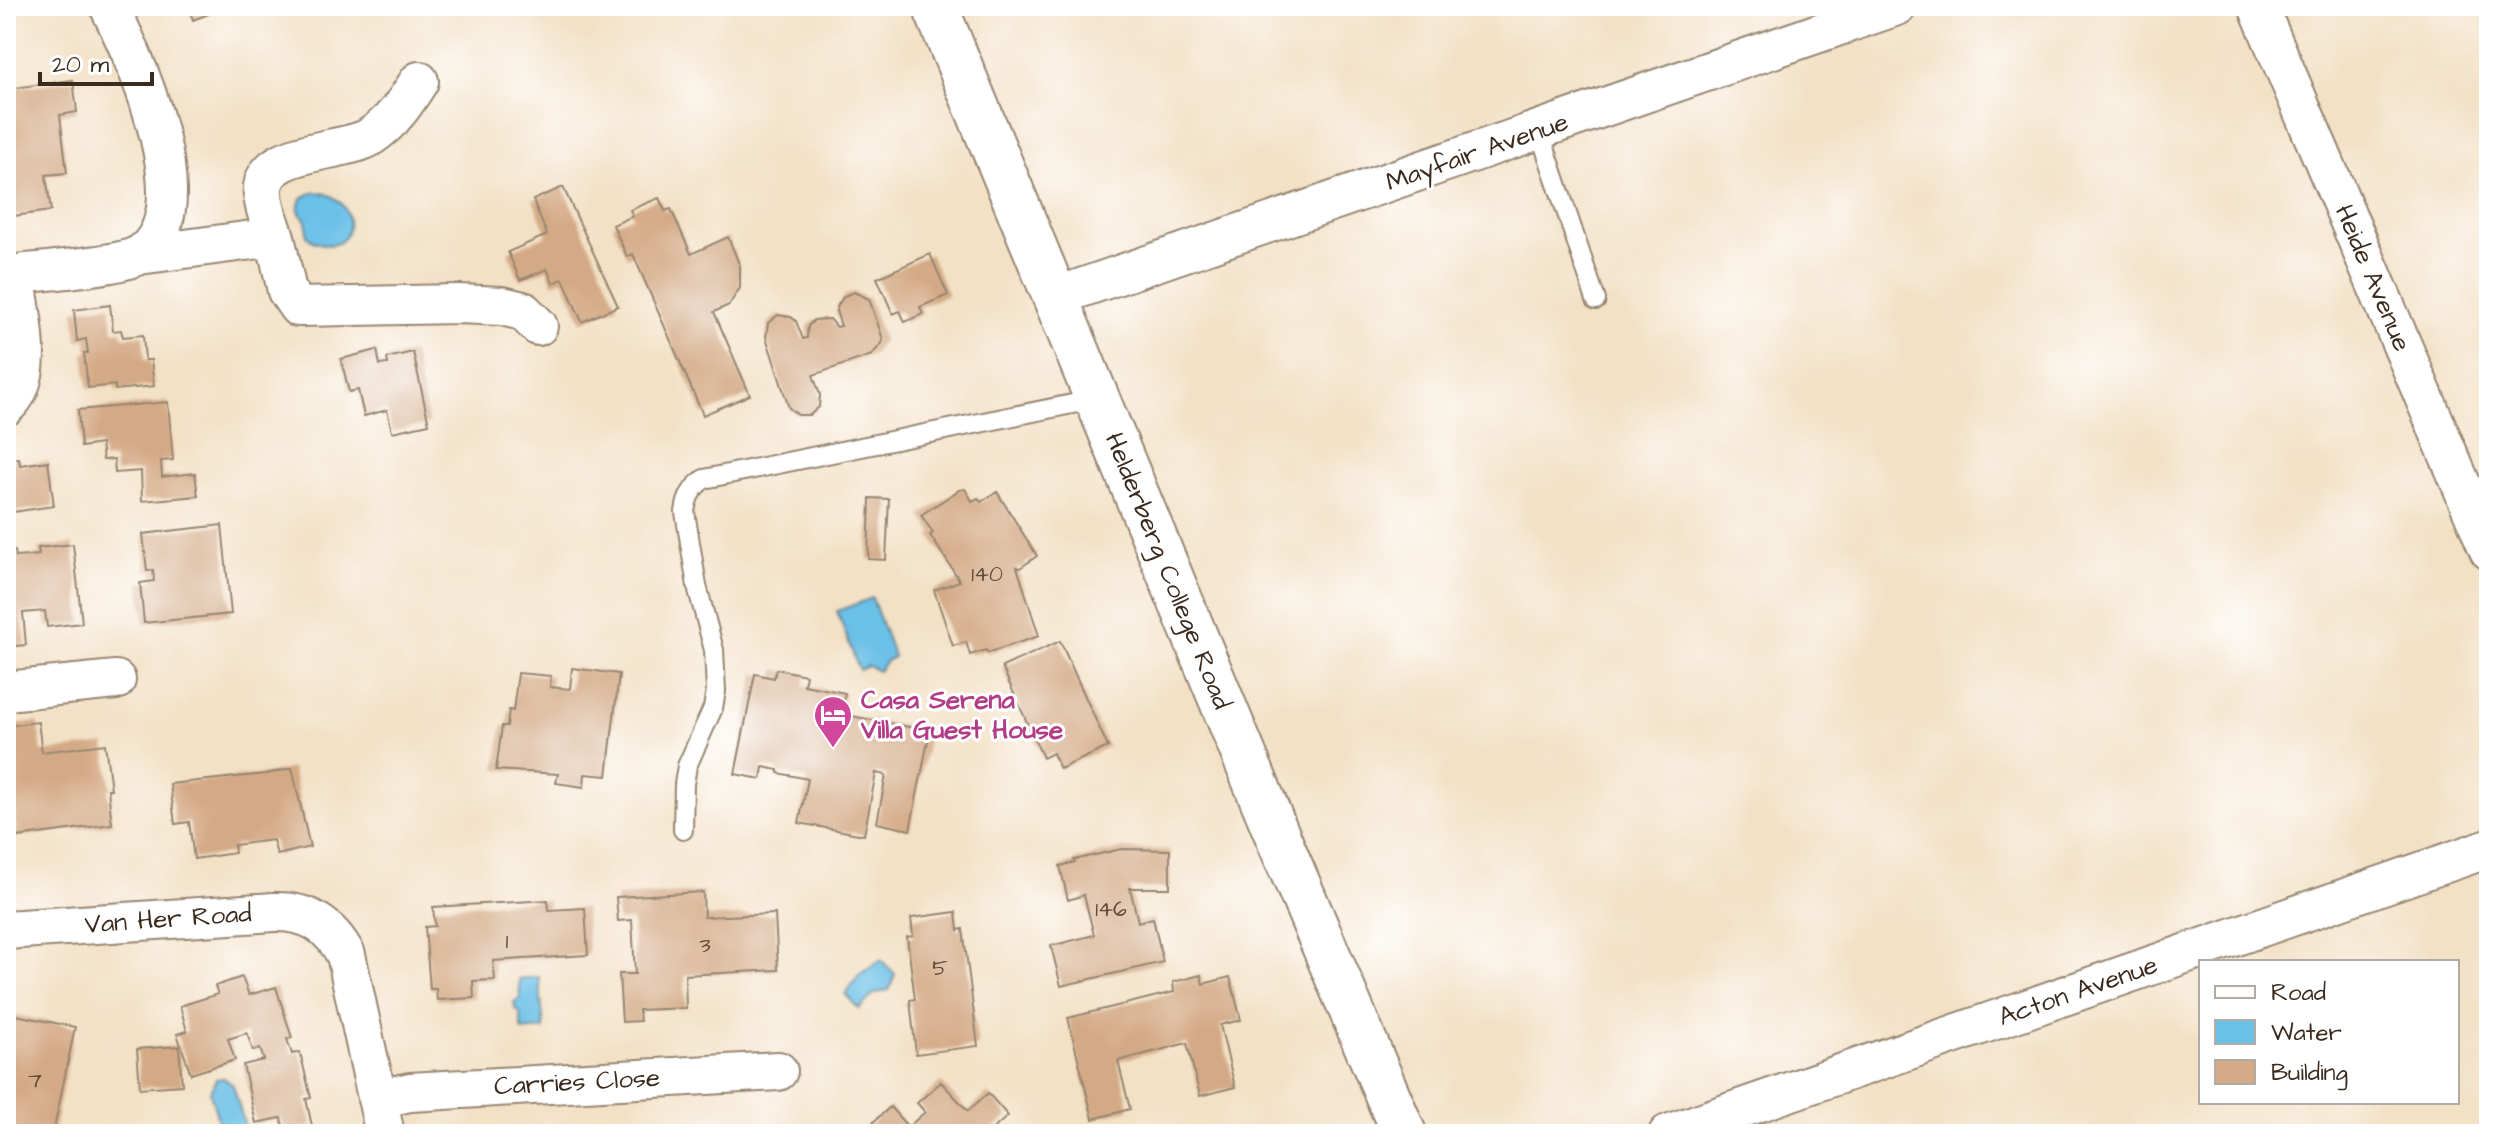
<svg xmlns="http://www.w3.org/2000/svg" width="2495" height="1140" font-family="'Architects Daughter',sans-serif">
	<rect width="100%" height="100%" fill="#fff"/>
	<filter id="ink" filterUnits="userSpaceOnUse"><feTurbulence type="fractalNoise" baseFrequency=".0125" numOctaves="2"/><feDisplacementMap in="SourceGraphic" scale="16" xChannelSelector="R" yChannelSelector="G"/><feConvolveMatrix kernelMatrix="1 2 1 2 8 2 1 2 1" color-interpolation-filters="sRGB"/></filter>
	<filter id="wash" filterUnits="userSpaceOnUse"><feTurbulence type="fractalNoise" baseFrequency=".006" numOctaves="4" result="noise"/><feDisplacementMap in="SourceGraphic" scale="32" xChannelSelector="R" yChannelSelector="G"/><feGaussianBlur stdDeviation="1.8" result="paint"/><feColorMatrix in="noise" values="0 0 0 0 0 0 0 0 0 0 0 0 0 0 0 0 0 1.4 0 .05"/><feComposite in="paint" operator="in"/></filter>
	<g filter="url(#wash)">
		<rect width="100%" height="100%" fill="#f3e1c6"/>
		<path fill="#6ac0e7" stroke="#527582" stroke-width="2" d="M318,192C359,197 357,251 324,244C316,242 312,242 307,236C306,231 308,226 306,222C304,214 300,217 299,210C297,198 308,193 318,192Z
			M872,598L894,657L886,661L878,671L868,666L859,670L837,611Z
			M881,960L895,974L889,990L874,994L859,1009L845,994L859,975Z
			M539,977L544,1029L522,1031L520,1012L515,1009L514,1002L520,998L519,979Z
			M224,1078L233,1085L246,1130L222,1134L210,1092L216,1079Z"/>
		<g id="blocks">
			<path fill="#d4aa86" d="M188,6H229L193,20Z
				M73,80L77,112L60,115L67,173L46,175L51,211L6,217V89Z
				M563,187L618,306L582,322L563,279L553,283L547,269L520,280L508,252L547,235L533,200Z
				M659,198L665,211L671,209L691,254L728,237L740,266V288L729,305L714,312L750,395L703,415L633,254L627,257L613,225L633,216L630,210Z
				M930,254L948,295L920,307L923,314L905,322L900,311L893,314L877,278Z
				M854,292L869,299L883,339L882,343L872,355L813,375L820,395L819,407L810,415H798L789,408L766,337L768,323L778,315L791,317L796,321L803,339L807,338L808,326L814,320L830,319L837,327L841,326L836,311L838,305L844,296Z
				M110,305L113,331L121,330L123,337L143,335L145,360H151L154,386L115,390V385L88,388L84,353H88L86,339L77,341L74,310Z
				M377,350L380,365L388,364L387,358L413,352L429,424L392,432L387,410L364,416L358,390L349,392L341,359Z
				M168,402L173,460L161,461L162,477L195,473L198,496L142,501L141,471L115,473L114,459L103,460L101,444L81,447L78,410Z
				M19,458L20,465L48,461L54,506L6,513V460Z
				M965,489L972,501L978,498L981,502L997,492L1037,556L1020,568L1017,567L1039,636L987,653L986,650L970,655L966,642L953,646L934,590L960,581L930,535L933,533L921,515L959,490Z
				M870,498L889,499L886,560L868,559Z
				M222,525L231,614L144,623L140,583L154,581L153,570L147,571L143,534Z
				M73,544L82,623L47,627L45,611L23,613L26,645L6,647V552L15,551L16,557L39,555L38,548Z
				M1060,641L1108,747L1060,769L1053,753L1043,758L1002,667Z
				M572,668L619,674L607,776L585,774L584,787L556,783L558,774L496,770L502,726H507L509,710L513,711L518,673L551,676L550,687L570,689Z
				M776,669L806,675L804,685L845,693L841,714L930,731L910,830L877,823L886,775L876,773L864,835L799,823L808,779L778,773V770L763,767L761,779L735,774L755,674L774,678Z
				M38,722L42,752L105,744L111,789H108L112,824L17,837L6,747V726Z
				M292,768L310,847L277,855L273,840L234,845L235,853L194,859L189,822L175,824L170,784L266,774Z
				M1121,849L1170,850V888H1130L1138,922L1153,918L1163,962L1061,986L1051,946L1094,935L1084,895L1068,900L1060,866L1075,862L1074,860Z
				M703,892L704,917L775,914L778,970L685,975L686,1008L639,1010L640,1021L622,1022L619,974H635L632,920L618,921L616,897Z
				M548,900L549,910L585,908L588,955L493,961L495,980L473,981L474,998L437,1000L436,989H430L425,927L435,926L433,907Z
				M956,912L958,930L963,929L978,1046L916,1054L910,1000L915,999L907,937L913,936L911,918Z
				M1201,975L1203,984L1230,977L1241,1020L1220,1025L1235,1087L1200,1096L1187,1043L1118,1061L1130,1109L1093,1119L1068,1018L1174,992L1173,982Z
				M242,977L249,995L276,987L292,1038L287,1039L292,1054L300,1052L311,1098L306,1099L312,1126L285,1132L281,1118L256,1123L243,1065L264,1060L260,1049L253,1051L247,1033L228,1039L235,1060L191,1074L177,1034L187,1031L180,1006L218,994L215,986Z
				M6,1013L75,1027L53,1134H6Z
				M179,1046L182,1085L140,1088L137,1049Z
				M941,1082L968,1111L988,1093L1008,1116L987,1134H860L890,1107L908,1127L925,1112L917,1103Z"/>
		</g>
	</g>
	<g filter="url(#ink)">
		<use href="#blocks" fill-opacity="0" stroke="#978672" stroke-width="2"/>
		<g fill="none" stroke-linecap="round" stroke-linejoin="round">
			<g stroke="#978672" stroke-width="22">
				<path id="service" d="M1539,130L1596,300
					M683,830L684,784L687,766L713,708L716,691L714,650L697,586L685,512C687,497 692,488 704,479L1097,399"/>
			</g>
			<g stroke="#978672" stroke-width="42">
				<path id="minor" d="M2258,6L2489,550
					M275,237L287,291L298,307L459,304L502,306L523,311L538,326
					M139,255L275,237C271,224 264,209 263,195C258,147 343,154 370,137C393,122 405,103 419,81
					M6,275C33,272 120,266 139,255C206,214 135,58 109,6
					M1055,297L1897,6
					M6,406C39,378 20,312 15,274
					M6,691L116,680
					M6,930L274,912C308,911 330,925 346,955L385,1134
					M377,1099L410,1092L778,1071
					M1668,1134L2489,848"/>
			</g>
			<g stroke="#978672" stroke-width="48">
				<path id="tertiary" d="M935,6L1280,842L1404,1134"/>
			</g>
			<use href="#service" stroke="#fff" stroke-width="18"/>
			<use href="#minor" stroke="#fff" stroke-width="38"/>
			<use href="#tertiary" stroke="#fff" stroke-width="44"/>
		</g>
	</g>
	<defs>
		<g id="hotel-pin" transform="scale(2)"><path d="M0 17L-7.5 6A9.5 9.5 0 1 1 7.5 6Z" fill="#d1479c" stroke="#fff"/><path d="M-6-4.5h1.5V1H6V5H4.5V3h-9V5H-6ZM-4 0a1.8 1.8 0 1 1 3.6 0ZM.5 0V-2.5h3Q6-2.5 6 0Z" fill="#fff"/></g>
	</defs>
	<g fill-rule="evenodd">
		<use href="#hotel-pin" x="833" y="715"/>
	</g>
	<g text-anchor="middle" dominant-baseline="central" stroke-width="6" stroke-linejoin="round" paint-order="stroke">
		<g font-size="22" fill="#614a38">
			<text x="987" y="574">140</text>
			<text x="1111" y="909">146</text>
			<text x="507" y="941">1</text>
			<text x="705" y="945">3</text>
			<text x="940" y="968">5</text>
			<text x="35" y="1080">7</text>
		</g>
		<g font-size="26" fill="#3b2a1e" stroke="#fff">
			<text transform="translate(1477 152) rotate(-19)">Mayfair Avenue</text>
			<text transform="translate(2373 278) rotate(67)">Heide Avenue</text>
			<text transform="translate(1168 571) rotate(68)">Helderberg College Road</text>
			<text transform="translate(168 919) rotate(-4)">Van Her Road</text>
			<text transform="translate(2078 991) rotate(-19)">Acton Avenue</text>
			<text transform="translate(577 1082) rotate(-3)">Carries Close</text>
		</g>
		<g font-size="26" font-weight="bold" fill="#b23c85" stroke="#fff" text-anchor="start">
			<text x="861" y="700">Casa Serena<tspan x="861" dy="30">Villa Guest House</tspan></text>
		</g>
	</g>
	<rect width="2495" height="1140" fill="none" stroke="#fff" stroke-width="32"/>
	<rect x="2199" y="960" width="260" height="144" fill="#ffffff" stroke="#b1aaa5" stroke-width="2"/>
	<rect x="2215" y="986" width="40" height="12" fill="#ffffff" stroke="#b1aaa5" stroke-width="2"/>
	<text x="2271" y="1000" font-size="24" fill="#3b2a1e">Road</text>
	<rect x="2215" y="1020" width="40" height="24" fill="#6ac0e7" stroke="#b1aaa5" stroke-width="2"/>
	<text x="2271" y="1040" font-size="24" fill="#3b2a1e">Water</text>
	<rect x="2215" y="1060" width="40" height="24" fill="#d4aa86" stroke="#b1aaa5" stroke-width="2"/>
	<text x="2271" y="1080" font-size="24" fill="#3b2a1e">Building</text>
	<path d="M40 72v12h112v-12" fill="none" stroke="#3b2a1e" stroke-width="4"/>
	<text x="52" y="72" font-size="24" fill="#3b2a1e" stroke="#ffffff" stroke-width="6" paint-order="stroke">20 m</text>
</svg>
